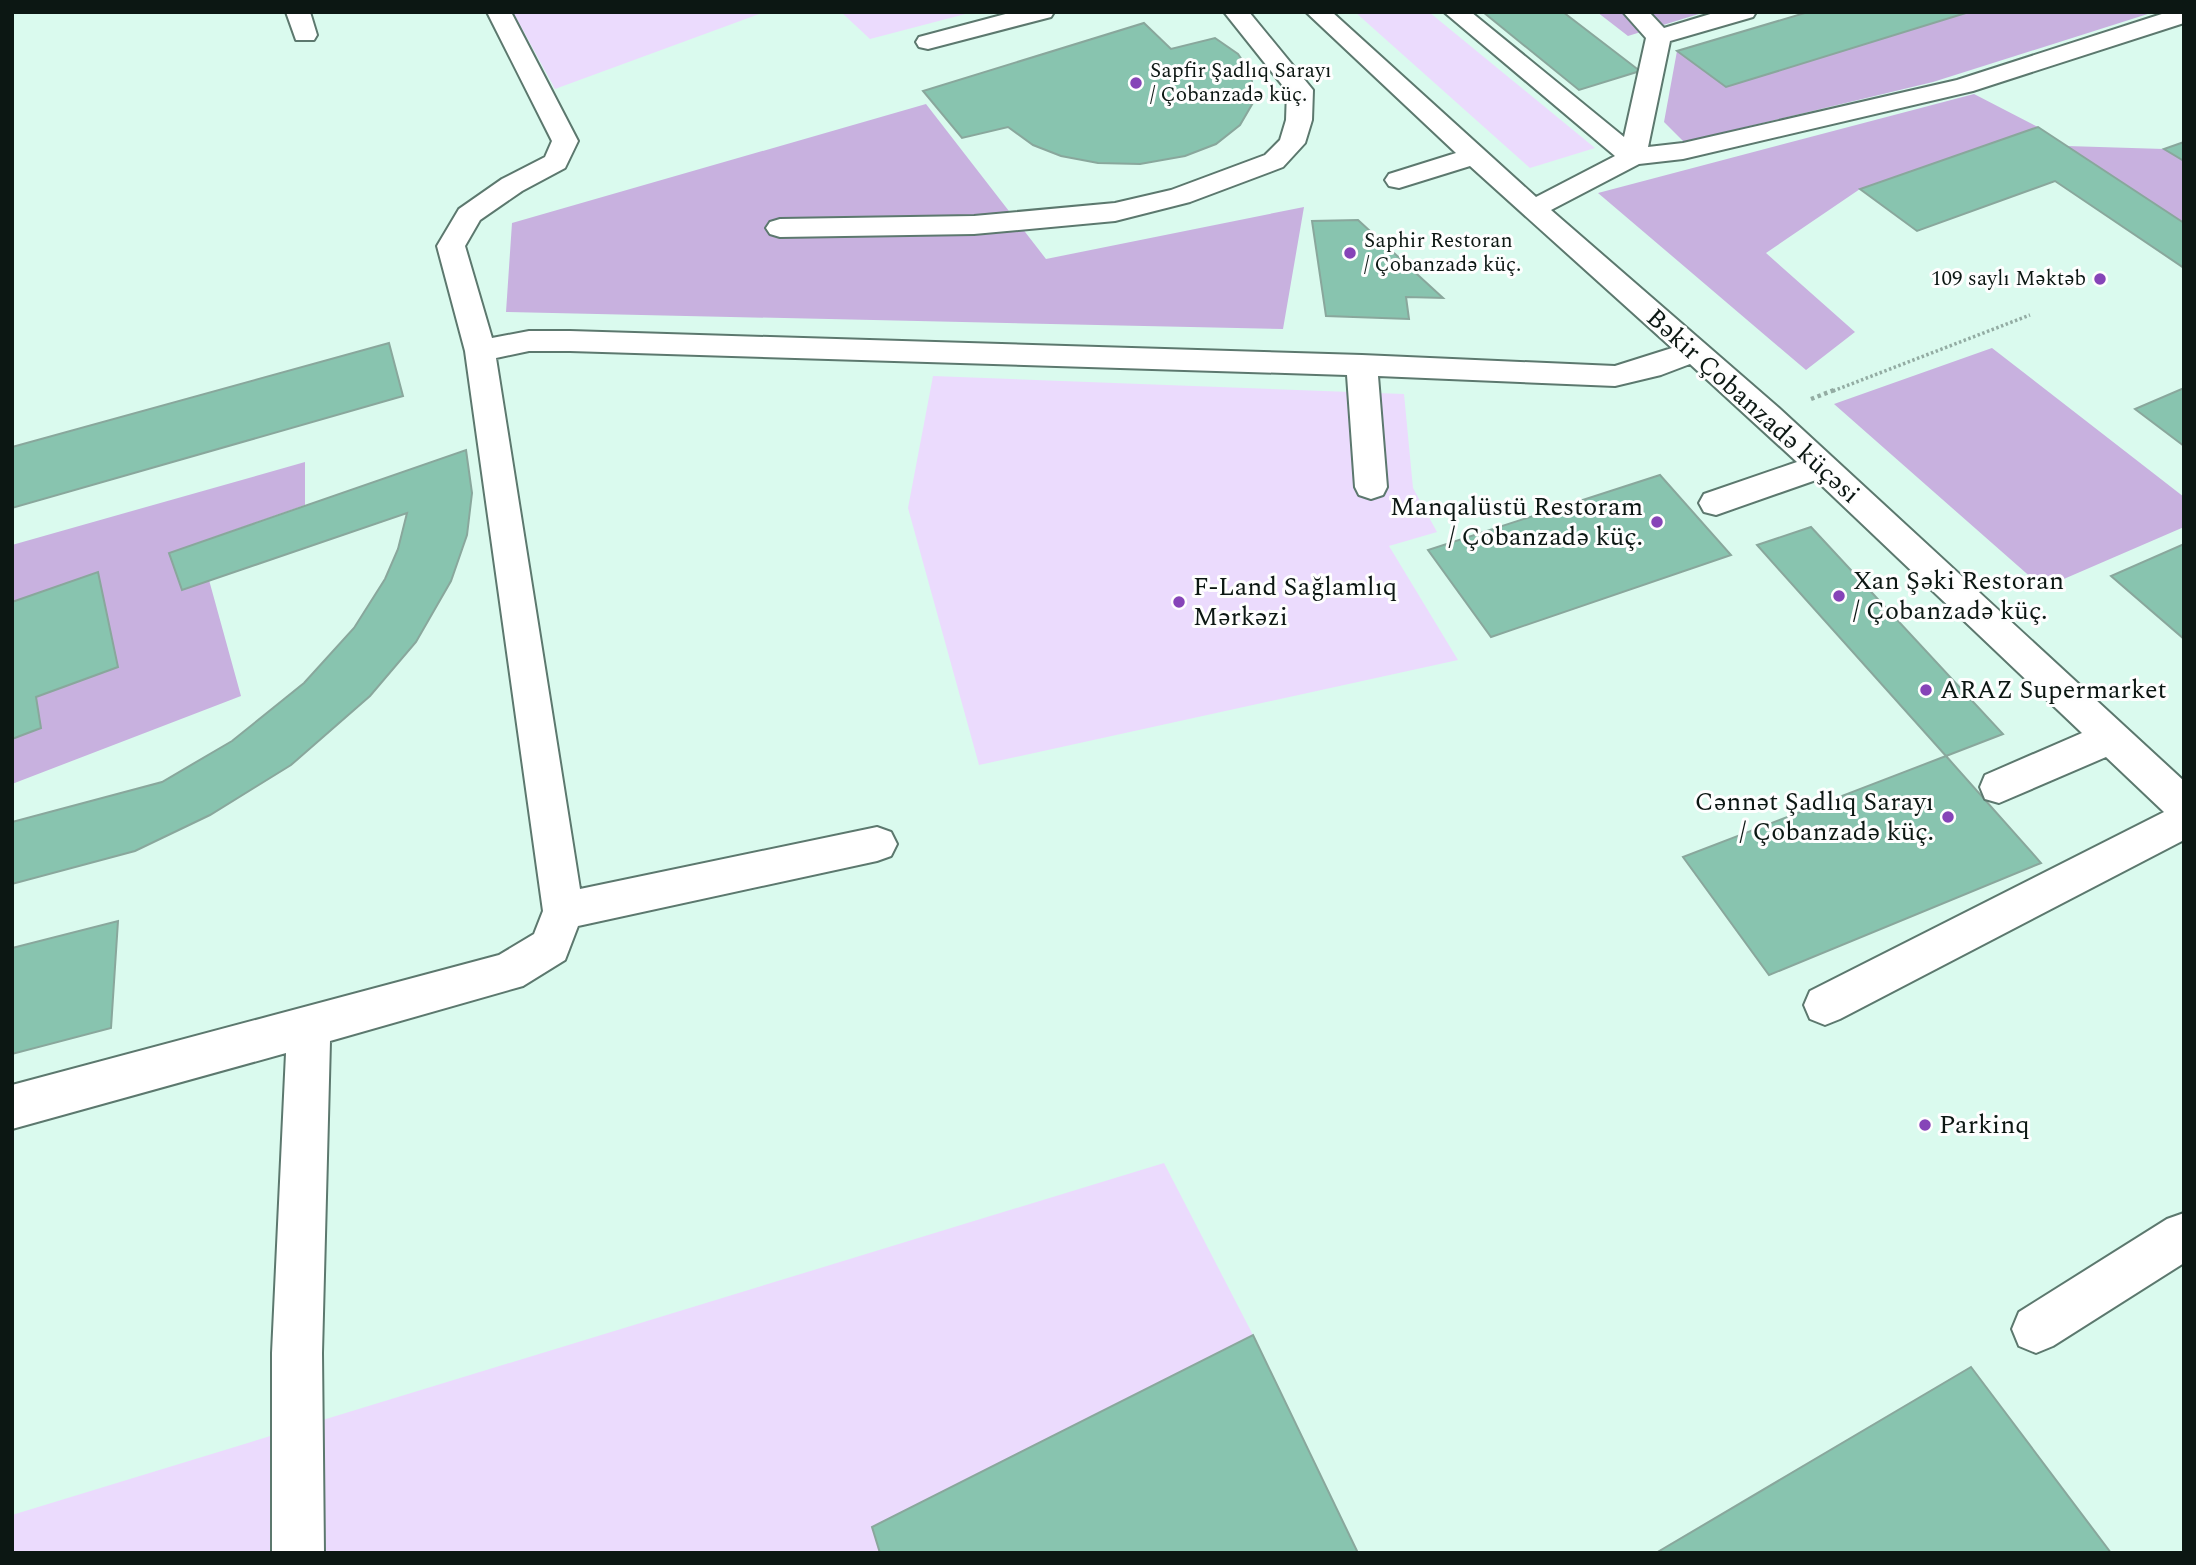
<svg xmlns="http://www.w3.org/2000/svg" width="2196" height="1565" font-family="Spectral,serif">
	<rect width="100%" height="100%" fill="#dafaee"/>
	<path fill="#ebdbfd" d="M513,12H765L555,89Z
		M841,12H973L870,39Z
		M1355,12H1429L1595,148L1530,168Z
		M933,376L1404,394L1413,488L1437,532L1389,546L1458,660L979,765L908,508Z
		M1164,1163L1253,1335L872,1527L880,1553H12V1515Z"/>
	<path fill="#c8b1df" d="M1597,12H1705L1628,36Z
		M1969,12H2154L1933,82L1684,142L1664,122L1677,51L1726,87Z
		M1974,94L2038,127L1860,189L1766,253L1855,332L1806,370L1598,193Z
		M926,104L1046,259L1304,207L1283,329L506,312L512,223Z
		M2067,146L2164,149L2184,161V223Z
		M1992,348L2184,497V527L2043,588L1834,404Z
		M305,462V505L169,553L182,589L209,580L241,696L12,784V739L41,728L36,697L118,666L12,602V545Z"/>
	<path fill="#88c4af" stroke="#89a79c" stroke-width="2" d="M1483,12H1563L1640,71L1579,90Z
		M1808,12H1969L1726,87L1677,51Z
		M1144,23L1171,49L1215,38L1238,54L1251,73L1254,101L1240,125L1216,144L1185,156L1140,164L1098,163L1061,156L1033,145L1008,127L962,138L923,91Z
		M2038,127L2184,223V268L2055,181L1917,231L1860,189Z
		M2184,142V161L2164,149Z
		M1358,220L1443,298L1406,297L1409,319L1326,316L1312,221Z
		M389,343L403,396L12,508V447Z
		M2184,388V446L2135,409Z
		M466,450L472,493L467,535L451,581L416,642L370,696L291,765L210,815L135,851L12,884V822L162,782L232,741L304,683L354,628L385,579L398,549L407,513L182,590L169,553Z
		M1660,475L1731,555L1491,637L1428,550Z
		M1811,527L2003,734L1946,756L1757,545Z
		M2184,544V639L2111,576Z
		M98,572L118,667L36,697L41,728L12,739V602Z
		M1946,756L2041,863L1769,975L1683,857Z
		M118,921L111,1028L12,1054V948Z
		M1253,1335L1358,1553H880L872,1527Z
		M1971,1367L2111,1553H1656Z"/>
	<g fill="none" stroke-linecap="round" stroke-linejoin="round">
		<g stroke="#5c786e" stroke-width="4">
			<path id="minor" d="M286,12H310L317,35L314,40H296Z
				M487,12H511L578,141L565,168L522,191L480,220L465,246L492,338L529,331H570L1362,355L1615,366L1672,348L1470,166L1399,188L1389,186L1385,180L1389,174L1456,153L1306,12H1332L1536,197L1615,156L1444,12H1471L1624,137L1646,38L1623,12H1649L1664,28L1717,12H1756L1753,17L1670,41L1648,147L1683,143L1957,80L2168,12H2184V23L1973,91L1683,159L1639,164L1551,210L1779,408L2184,781V840L1840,1019L1825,1025L1810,1019L1804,1005L1810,991L2164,812L2106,757L1999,803L1985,799L1980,787L1985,775L2082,733L1816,480L1716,515L1704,512L1699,503L1704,494L1797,462L1690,364L1661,375L1615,386L1378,376L1387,487L1383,495L1371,499L1359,495L1355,487L1347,375L570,351H529L496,358L580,889L877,827L891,832L897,844L891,856L877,861L578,926L565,960L523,986L330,1041L322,1353L324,1553H272V1353L286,1053L12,1129V1085L499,955L534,934L543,911L465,351L437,246L459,209L502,179L545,157L552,141Z
				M1013,12H1054L1051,17L928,49L919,47L916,42L919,37Z
				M1224,12H1249L1313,90L1312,120L1305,143L1283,167L1190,202L1115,221L974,234L780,237L770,234L766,228L770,222L780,219L974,216L1115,203L1171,190L1265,155L1280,140L1286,120L1287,91Z
				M2184,1213V1263L2053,1346L2036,1353L2019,1346L2012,1329L2019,1312L2167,1219Z"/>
		</g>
		<path stroke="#93aca3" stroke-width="3.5" stroke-dasharray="2.5 2.5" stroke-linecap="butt" d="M1833,391L2030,315"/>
		<path stroke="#93aca3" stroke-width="4.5" stroke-dasharray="3.5 3.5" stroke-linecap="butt" d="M1811,399L1837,389"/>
		<use href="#minor" fill="#fff" fill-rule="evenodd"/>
	</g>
	<g fill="#8644b8" stroke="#fefefe" stroke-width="2.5">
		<circle cx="1136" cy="83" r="7"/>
		<circle cx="1350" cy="253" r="7"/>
		<circle cx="2100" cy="279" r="7"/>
		<circle cx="1657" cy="522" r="7"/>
		<circle cx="1839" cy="596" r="7"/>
		<circle cx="1179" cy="602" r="7"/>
		<circle cx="1926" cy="690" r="7"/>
		<circle cx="1948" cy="817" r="7"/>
		<circle cx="1925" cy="1125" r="7"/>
	</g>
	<g text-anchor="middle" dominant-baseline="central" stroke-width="6" stroke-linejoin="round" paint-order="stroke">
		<g font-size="21" fill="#0c1713" stroke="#fefefe" text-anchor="start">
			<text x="1150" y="71">Sapfir Şadlıq Sarayı<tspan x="1150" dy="24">/ Çobanzadə küç.</tspan></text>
			<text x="1364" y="241">Saphir Restoran<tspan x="1364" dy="24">/ Çobanzadə küç.</tspan></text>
			<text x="2086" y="279" text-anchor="end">109 saylı Məktəb</text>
		</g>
		<g font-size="26" fill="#0c1713" stroke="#fefefe">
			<text transform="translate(1753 406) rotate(42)">Bəkir Çobanzadə küçəsi</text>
		</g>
		<g font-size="26" fill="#0c1713" stroke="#fefefe" text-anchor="start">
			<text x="1643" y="507" text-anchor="end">Manqalüstü Restoram<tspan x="1643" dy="30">/ Çobanzadə küç.</tspan></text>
			<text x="1853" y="581">Xan Şəki Restoran<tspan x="1853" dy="30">/ Çobanzadə küç.</tspan></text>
			<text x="1193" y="587">F-Land Sağlamlıq<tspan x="1193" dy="30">Mərkəzi</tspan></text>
			<text x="1940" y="690">ARAZ Supermarket</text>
			<text x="1934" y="802" text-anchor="end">Cənnət Şadlıq Sarayı<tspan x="1934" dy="30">/ Çobanzadə küç.</tspan></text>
			<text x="1939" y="1125">Parkinq</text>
		</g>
	</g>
	<rect width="2196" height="1565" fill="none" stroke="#0c1713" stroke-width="28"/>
</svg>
